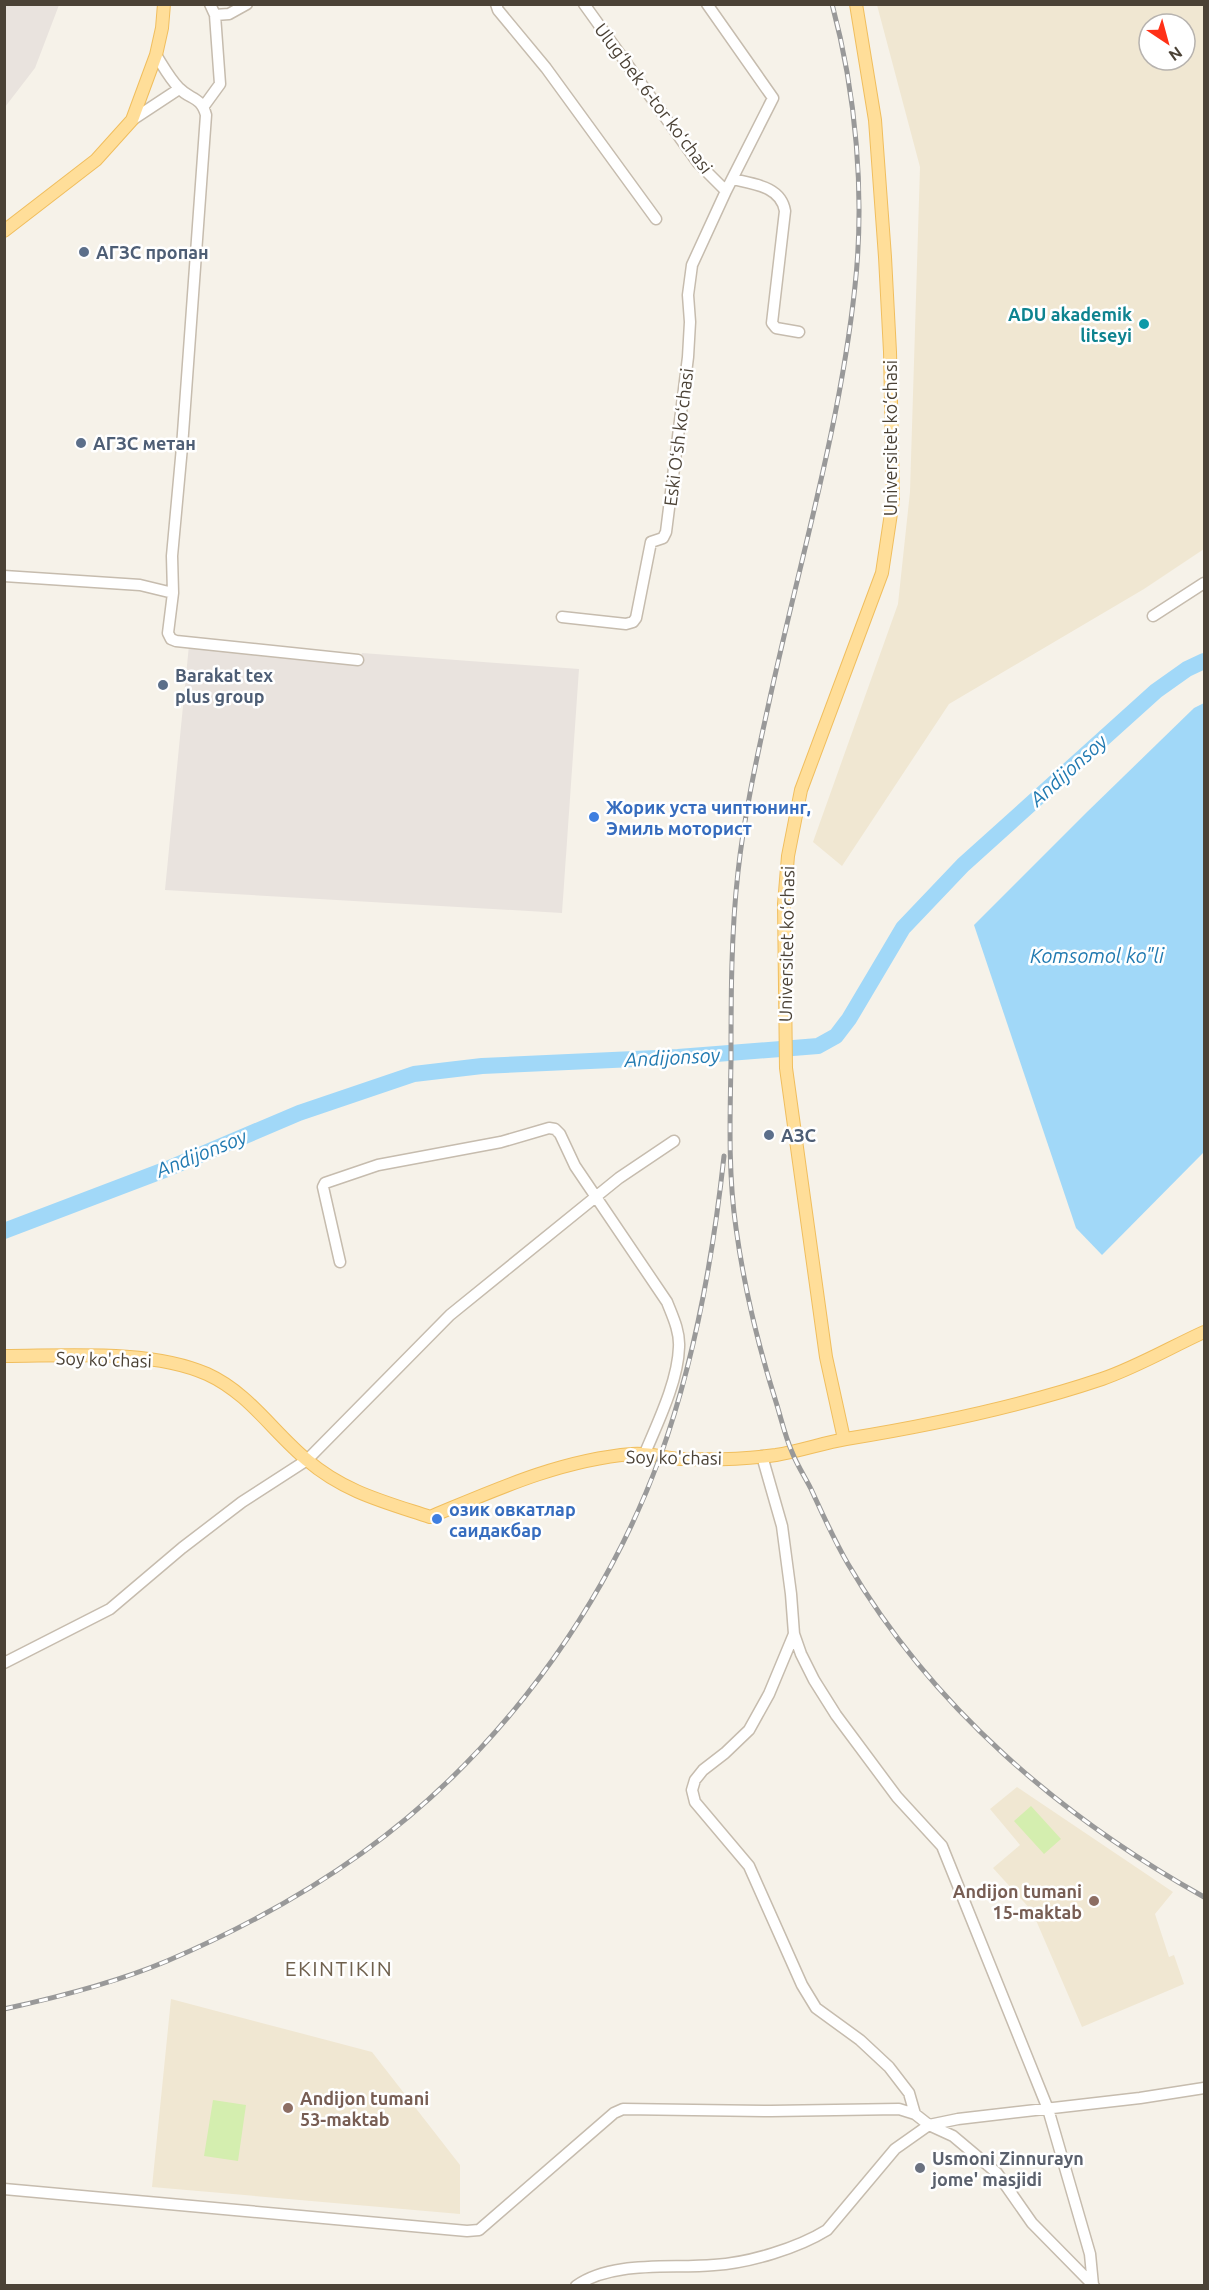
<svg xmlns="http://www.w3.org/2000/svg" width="1209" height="2290" font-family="Ubuntu,sans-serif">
	<rect width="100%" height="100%" fill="#f6f2e9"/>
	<path fill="#e9e3de" d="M5,4L59,5L35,68L5,107Z
		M189,645L361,660L362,653L579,669L562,913L165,890Z"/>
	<path fill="#f0e7d2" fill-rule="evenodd" d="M877,5H1204V549L1144,589L949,704L842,866L813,842L898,604L910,492L920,167ZM1149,24H1185V60H1149Z
		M1017,1787L1173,1892L1155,1914L1169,1957L1174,1955L1184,1984L1082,2027L1032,1911L993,1868L1020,1845L990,1809Z
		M171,1999L372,2052L460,2165V2214L152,2187Z"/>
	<path fill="#d4eeaf" d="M1031,1806L1061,1839L1044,1854L1014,1821Z
		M213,2100L246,2105L238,2161L204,2156Z"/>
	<path fill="#a1d8f8" d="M1204,703V1152L1102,1255L1076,1228L974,925L1086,813L1194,708Z"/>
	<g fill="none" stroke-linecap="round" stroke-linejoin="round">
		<path stroke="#a1d8f8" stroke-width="16" d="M4,1231L167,1169L299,1113L414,1074L482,1066L678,1057L818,1046L836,1036L849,1019L903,928L963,865L1156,691L1187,669L1204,661"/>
		<g stroke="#c6bcae" stroke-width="13">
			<path id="minor" d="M496,4L498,10L546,68L656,219
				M584,4L698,163L726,191
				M215,15L229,14L247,4
				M156,55C163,66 170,79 179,88C190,100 201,96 206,115L182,447L172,556L173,593L168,633L171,639L176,641L358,660
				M204,106L220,84L215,15L210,4
				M132,120L179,89
				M732,179C753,184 781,186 785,211L772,323L776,328L799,332
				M4,576L140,585L173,593
				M1153,616L1204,583
				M562,617L626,624L633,622L636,618L651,542L663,538L666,532L688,357L690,322L688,295L692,265L726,191L773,98L707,4
				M340,1262L323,1187L325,1183L378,1165L501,1142L549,1128L555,1129L560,1134L575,1166L667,1302C672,1315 680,1331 679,1347C678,1381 658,1422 645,1453
				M762,1456L782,1526L791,1594L794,1634L769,1694L749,1730L725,1753L703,1770L695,1780L692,1790L695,1802L749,1866L802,1985L816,2008L860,2040L889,2067L909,2093L915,2114
				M794,1634L801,1654L814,1680L836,1715L897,1797L942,1846L1048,2109L1090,2254L1093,2285
				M4,1663L110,1609L182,1548L242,1502L307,1460L450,1315L619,1178L674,1141
				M4,2189L467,2231L479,2230L614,2113L623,2109L771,2111L899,2109L915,2114L929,2125L953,2136L997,2173L1032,2223L1094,2286
				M576,2286C613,2260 671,2269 714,2265C749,2263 798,2248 827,2230L895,2149L929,2125L958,2119L1140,2098L1204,2088"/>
		</g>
		<g stroke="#f0be5e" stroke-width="14">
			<path id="major" d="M4,231L96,160L132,120L156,55L162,28L164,4
				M4,1356C66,1356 151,1349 207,1374C249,1393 273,1432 307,1460C344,1492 385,1502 430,1517C495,1490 560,1460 632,1454C649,1452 667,1459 685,1459C715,1460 746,1459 776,1455C800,1451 823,1443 846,1439C932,1425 1019,1407 1102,1379C1137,1367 1171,1347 1204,1332
				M844,1439L826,1357L786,1068L784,904L788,856L801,790L882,573L893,500L890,352L885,257L875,120L856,4"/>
		</g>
		<use href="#minor" stroke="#fff" stroke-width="10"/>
		<use href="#major" stroke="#ffde99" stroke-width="12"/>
		<g stroke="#999" stroke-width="5">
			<path id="rail" d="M832,4C856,93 865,195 855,286C840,428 798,567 768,707C756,761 744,817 738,872C731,934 731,998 731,1061C730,1117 728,1173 736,1228C744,1287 758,1345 776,1402C781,1418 785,1436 792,1452C797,1465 805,1477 811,1489C823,1515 834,1540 848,1564C932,1707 1061,1817 1204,1897
				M4,2009C59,1997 115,1983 167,1961C235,1932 302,1896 362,1853C497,1756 603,1612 660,1457C695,1360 713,1258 724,1156"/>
		</g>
		<use href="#rail" stroke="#fff" stroke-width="3" stroke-dasharray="9" stroke-linecap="butt"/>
	</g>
	<g fill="#5c6f8a" stroke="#fff" stroke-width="2">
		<circle cx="84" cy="252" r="6"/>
		<circle cx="81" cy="443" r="6"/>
		<circle cx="163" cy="685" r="6"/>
		<circle cx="769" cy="1135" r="6"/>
	</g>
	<circle fill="#0f9aa8" stroke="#fff" stroke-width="2" cx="1144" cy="324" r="6"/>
	<g fill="#3f7fe0" stroke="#fff" stroke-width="2">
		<circle cx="594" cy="817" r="6"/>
		<circle cx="437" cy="1519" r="6"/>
	</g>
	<g fill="#8d6e63" stroke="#fff" stroke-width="2">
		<circle cx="1094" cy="1901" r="6"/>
		<circle cx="288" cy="2108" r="6"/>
	</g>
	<circle fill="#6b7280" stroke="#fff" stroke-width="2" cx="920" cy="2168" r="6"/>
	<g text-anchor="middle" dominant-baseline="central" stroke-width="5" stroke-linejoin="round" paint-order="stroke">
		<g font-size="18" fill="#4b4236" stroke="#fff">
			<text transform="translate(654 98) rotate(53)">Ulug‘bek 6-tor koʻchasi</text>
			<text transform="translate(678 437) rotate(-83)">Eski Oʻsh koʻchasi</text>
			<text transform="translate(890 438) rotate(-90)">Universitet kо‘chasi</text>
			<text transform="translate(786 944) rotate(-89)">Universitet kо‘chasi</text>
			<text transform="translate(104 1359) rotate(2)">Soy ko'chasi</text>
			<text transform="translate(674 1457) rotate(1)">Soy ko'chasi</text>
		</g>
		<g font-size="18" font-weight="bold" fill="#4e5e75" stroke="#fff" text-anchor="start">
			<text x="96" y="252">АГЗС пропан</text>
			<text x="93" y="443">АГЗС метан</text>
			<text x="175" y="675">Barakat tex<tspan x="175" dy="21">plus group</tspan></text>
			<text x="781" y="1135">АЗС</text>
		</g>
		<g font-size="18" font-weight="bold" fill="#0d838f" stroke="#fff" text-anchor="end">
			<text x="1132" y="314">ADU akademik<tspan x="1132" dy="21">litseyi</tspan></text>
		</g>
		<g font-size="18" font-weight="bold" fill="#366cbe" stroke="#fff" text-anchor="start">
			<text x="606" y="807">Жорик уста чиптюнинг,<tspan x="606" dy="21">Эмиль моторист</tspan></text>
			<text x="449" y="1509">озик овкатлар<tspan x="449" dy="21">саидакбар</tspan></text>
		</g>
		<g font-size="18" font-weight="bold" fill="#785e54" stroke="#fff" text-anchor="end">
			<text x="1082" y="1891">Andijon tumani<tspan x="1082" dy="21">15-maktab</tspan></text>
			<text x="300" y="2098" text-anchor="start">Andijon tumani<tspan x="300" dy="21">53-maktab</tspan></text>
		</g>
		<g font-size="18" font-weight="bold" fill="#5b616d" stroke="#fff" text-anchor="start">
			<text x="932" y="2158">Usmoni Zinnurayn<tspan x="932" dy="21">jome' masjidi</tspan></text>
		</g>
		<g font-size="20" font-style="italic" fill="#217ab1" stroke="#fff">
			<text transform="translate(1068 770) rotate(-42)">Andijonsoy</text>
			<text x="1097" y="955">Komsomol ko"li</text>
			<text transform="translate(672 1057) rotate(-3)">Andijonsoy</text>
			<text transform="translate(201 1153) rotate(-22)">Andijonsoy</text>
		</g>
		<g font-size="21" letter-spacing="1.5" fill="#6f604d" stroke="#fff">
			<text x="339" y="1968">EKINTIKIN</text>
		</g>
	</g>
	<rect width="1209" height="2290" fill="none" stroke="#4b4236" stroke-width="12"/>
	<g transform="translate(1167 42) rotate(144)"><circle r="28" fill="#ffffff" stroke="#b7b3af" stroke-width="1.5"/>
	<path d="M0-4.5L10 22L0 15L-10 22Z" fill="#ff3017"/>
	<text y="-9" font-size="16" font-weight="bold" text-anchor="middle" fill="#4b4236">N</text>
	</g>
</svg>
